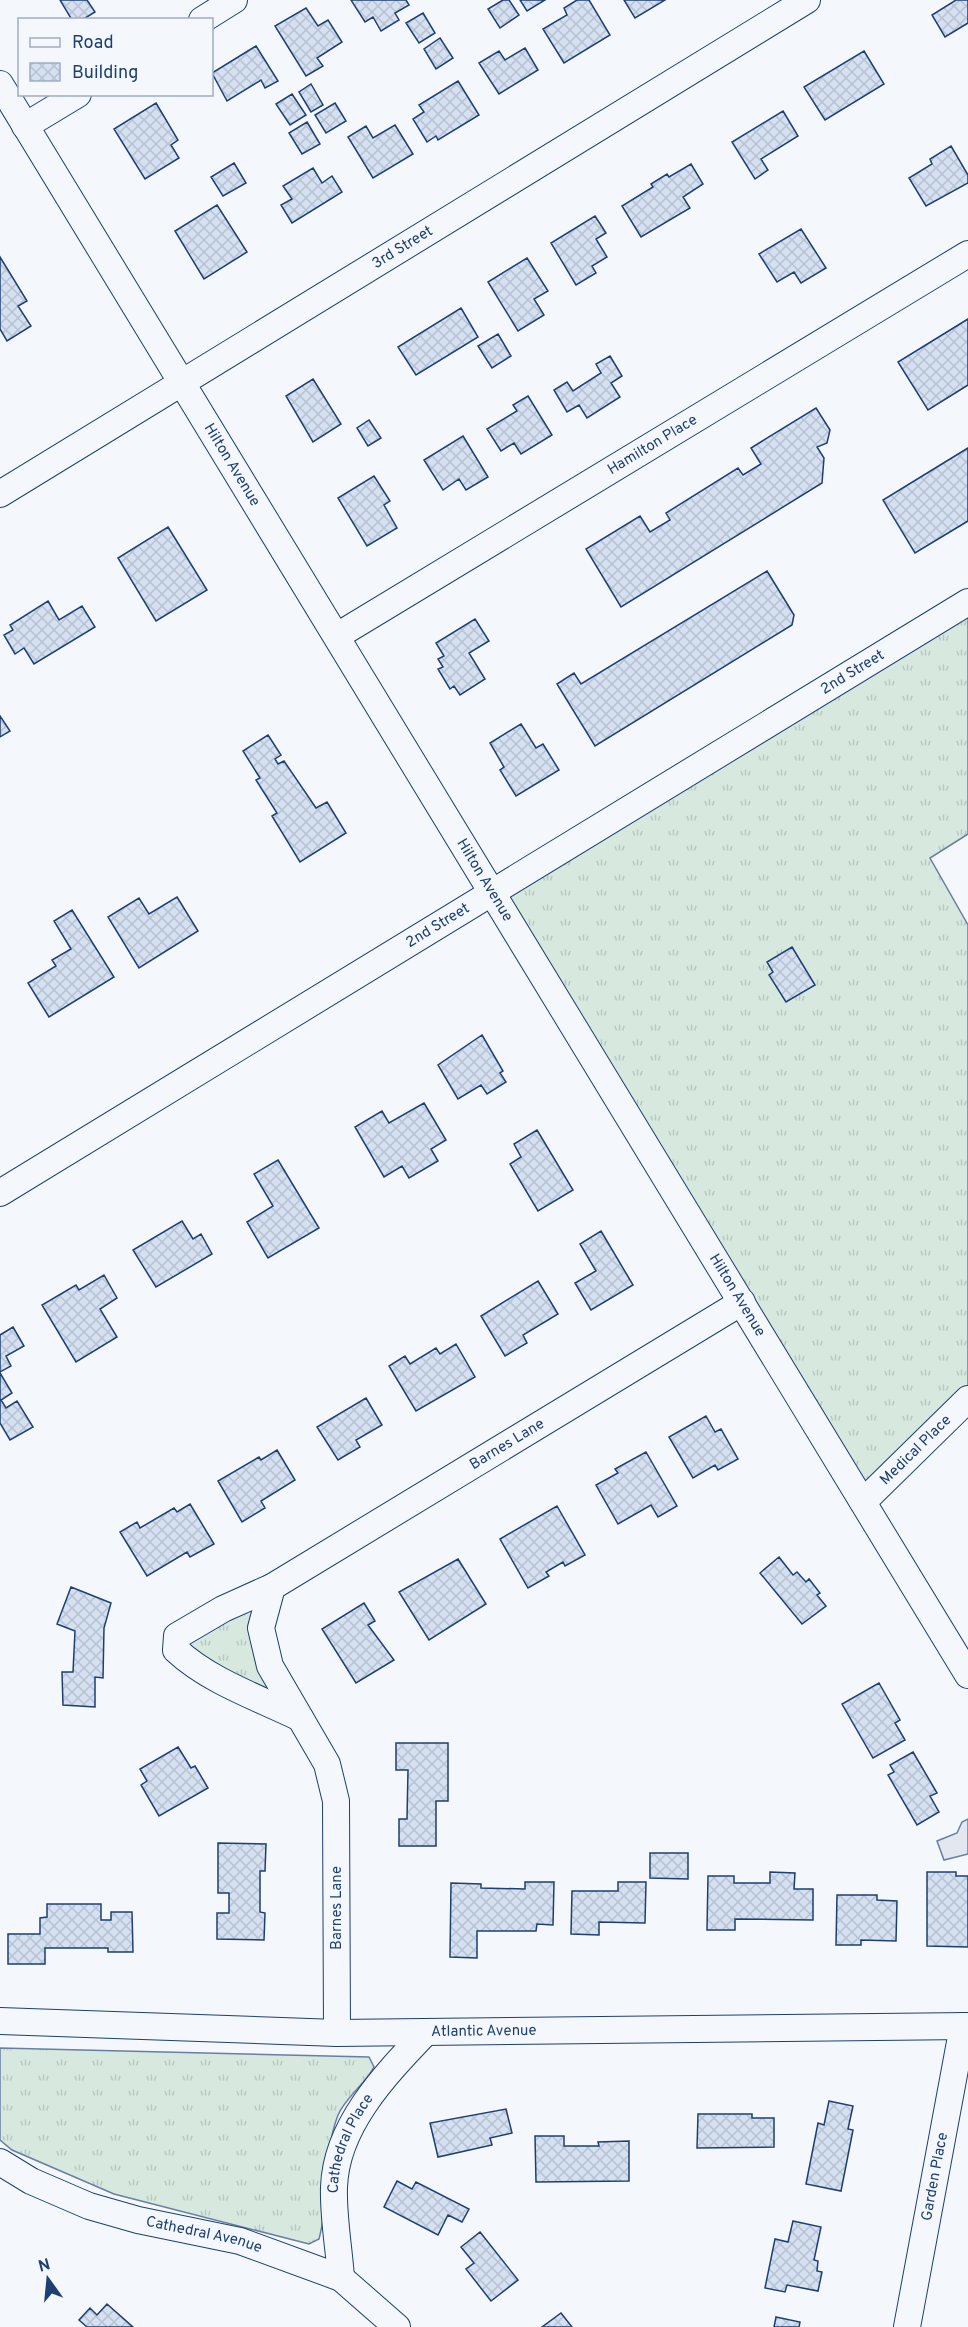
<svg xmlns="http://www.w3.org/2000/svg" width="968" height="2327" font-family="Overpass,sans-serif">
	<defs>
		<pattern id="grass-tufts" width="24" height="20" patternUnits="userSpaceOnUse" patternTransform="scale(1.5)"><rect width="24" height="20" fill="#d7e8df"/><path d="M3 7l-1-3M5 7V3M7 7l1-3M15 17l-1-3M17 17v-4M19 17l1-3" fill="none" stroke="#b8c8c3"/></pattern>
		<pattern id="building-cross-hatch" width="8" height="8" patternUnits="userSpaceOnUse" patternTransform="scale(1.5)"><rect width="8" height="8" fill="#d5e0f0"/><path d="M0 0l8 8M0 8l8-8" fill="none" stroke="#b6c1d1"/></pattern>
	</defs>
	<rect width="100%" height="100%" fill="#f4f7fb"/>
	<path fill="url(#grass-tufts)" stroke="#687fa3" stroke-width="1.5" d="M968,604V834L930,858L968,925V1401L864,1502L497,890Z
		M272,1587L261,1628L300,1718L209,1673L177,1636Z
		M0,2048L369,2057L374,2067C365,2084 345,2098 338,2115C322,2157 330,2199 319,2239L309,2244L114,2194L12,2150L0,2140Z"/>
	<path fill="#e3e8f0" stroke="#687fa3" stroke-width="1.5" d="M968,1819V1854L944,1860L937,1841L957,1833L962,1822Z"/>
	<path fill="url(#building-cross-hatch)" stroke="#1d3f73" stroke-width="1.5" d="M60,0H87L95,12L82,20H72Z
		M351,0H406L409,5L395,13L399,20L381,31L373,17L365,22Z
		M503,0H509L519,15L500,28L488,9Z
		M520,0H545L527,11Z
		M577,0H589L610,35L564,63L543,29L567,15L564,8Z
		M624,0H665L635,18Z
		M956,0H968V23L945,37L932,15Z
		M306,8L318,26L328,20L342,42L317,58L323,66L306,76L275,26Z
		M423,13L435,33L419,43L406,23Z
		M440,38L453,58L436,69L424,49Z
		M256,46L278,81L265,88L261,80L227,101L212,73Z
		M525,48L538,70L499,94L479,63L499,51L505,60Z
		M864,51L884,84L825,120L804,87Z
		M458,81L479,115L438,140L436,136L427,142L413,119L424,112L419,105Z
		M311,84L323,105L311,112L299,92Z
		M292,94L306,115L290,125L276,104Z
		M156,103L178,140L171,145L179,158L145,179L114,129Z
		M335,103L346,121L326,133L315,115Z
		M783,111L798,136L761,159L768,170L755,179L732,142Z
		M307,122L320,144L302,154L289,133Z
		M395,125L413,154L373,178L348,137L366,126L373,138Z
		M951,146L968,175V183L926,206L909,178L932,164L930,159Z
		M234,163L246,183L223,196L211,177Z
		M691,164L703,184L683,197L690,208L641,237L622,206L653,187L651,184L667,174L669,177Z
		M313,168L322,183L332,176L342,192L292,223L281,205L292,199L283,186Z
		M217,205L247,252L204,279L175,231Z
		M595,216L606,233L596,239L607,257L592,266L596,273L576,285L551,243Z
		M801,229L826,268L801,283L794,272L777,282L759,254Z
		M0,257L27,301L18,306L31,326L7,341L0,329Z
		M527,258L548,291L534,299L544,315L518,331L488,282Z
		M461,308L478,337L416,375L398,347Z
		M968,319V385L928,410L898,362Z
		M498,334L511,356L492,368L478,346Z
		M610,356L622,376L611,383L620,397L587,418L579,405L567,412L554,390L567,382L573,391L601,373L596,364Z
		M313,379L341,424L313,442L286,396Z
		M528,396L552,435L521,454L514,443L501,451L487,429L517,411L513,405Z
		M816,408L830,430L827,443L817,447L824,458L822,483L621,607L586,549L640,516L650,532L670,520L666,513L738,468L743,475L761,464L751,448Z
		M369,420L381,438L368,446L357,428Z
		M463,436L488,477L466,490L459,479L443,490L424,460Z
		M968,448V521L915,553L883,500Z
		M374,476L390,501L384,505L397,528L367,546L338,498Z
		M168,527L207,590L156,621L118,558Z
		M767,571L794,615L792,625L595,746L557,684L574,673L581,684Z
		M48,601L59,620L82,606L95,627L34,664L24,648L15,654L4,635L13,630L10,625Z
		M475,619L489,641L469,653L485,679L460,695L454,686L450,689L438,669L443,667L438,659L444,656L436,643Z
		M0,716L10,731L0,737Z
		M521,724L536,748L543,744L559,770L516,796L500,770L504,767L490,743Z
		M268,735L281,755L275,759L278,764L284,761L316,808L327,802L346,833L300,862L272,816L277,813L256,780L260,778L243,751Z
		M177,897L198,931L139,968L108,917L139,898L149,914Z
		M72,910L114,977L49,1017L28,983L56,966L52,960L71,949L54,921Z
		M792,947L815,985L786,1002L769,975L773,972L767,962Z
		M482,1035L503,1071L500,1073L506,1082L487,1094L481,1085L458,1099L438,1065Z
		M424,1103L446,1140L431,1149L438,1161L409,1178L402,1166L384,1177L355,1127L382,1111L389,1123Z
		M537,1130L573,1190L538,1211L510,1164L521,1157L514,1144Z
		M278,1160L319,1228L268,1258L247,1222L273,1206L254,1174Z
		M182,1221L193,1239L201,1234L212,1254L156,1287L133,1250Z
		M601,1231L633,1285L591,1310L575,1283L596,1271L580,1244Z
		M104,1275L117,1298L100,1309L117,1337L76,1362L42,1305L76,1285L79,1290Z
		M538,1281L558,1314L523,1335L527,1343L505,1356L481,1316Z
		M13,1327L24,1346L6,1356L11,1366L0,1372V1335Z
		M456,1344L475,1377L416,1411L389,1366L405,1356L410,1364L436,1348L440,1354Z
		M0,1373L12,1393L1,1400L6,1408L17,1401L33,1427L10,1440L0,1423Z
		M366,1398L382,1425L356,1440L360,1447L338,1460L317,1427Z
		M706,1416L715,1432L721,1429L738,1459L718,1470L715,1465L693,1478L669,1437Z
		M277,1450L295,1480L261,1501L265,1508L242,1522L218,1481L259,1457L261,1460Z
		M646,1452L677,1506L658,1517L651,1505L618,1524L596,1485L618,1473L615,1469Z
		M190,1504L214,1544L190,1557L187,1552L147,1576L120,1532L137,1522L140,1528L174,1508L177,1512Z
		M557,1506L585,1555L565,1566L563,1562L546,1572L549,1576L528,1588L500,1539Z
		M779,1557L793,1575L797,1572L806,1582L809,1579L820,1593L817,1595L826,1606L802,1624L760,1573Z
		M458,1559L486,1604L429,1640L399,1592Z
		M71,1587L111,1603L104,1628L103,1678L95,1677V1707L63,1705L62,1672H73L75,1631L57,1624Z
		M364,1603L375,1621L368,1625L394,1660L356,1683L322,1629Z
		M879,1683L900,1720L895,1723L905,1740L873,1758L842,1704Z
		M396,1743H448V1801H436V1846H399V1819H407L408,1770H396Z
		M178,1747L191,1768L195,1766L208,1788L159,1816L141,1785L147,1781L140,1769Z
		M913,1752L937,1793L930,1796L939,1812L917,1825L888,1775L894,1772L890,1765Z
		M218,1843L266,1844L265,1871H260V1912L265,1913L264,1940L217,1939V1913H229V1893H218Z
		M650,1853H688V1879L650,1878Z
		M770,1872L795,1873L794,1889H813V1920L735,1919V1930H707L708,1876H734V1883H770Z
		M927,1872H956V1876H968V1947L927,1946Z
		M525,1882H554L553,1925L537,1924L536,1931H477V1958L450,1957L451,1883L481,1884V1888L525,1889Z
		M618,1882H646L645,1923L599,1922V1935L571,1934L572,1891H618Z
		M837,1895H877V1900L897,1901L896,1941L861,1940V1945H836Z
		M47,1904H101V1920H111V1912H132L133,1952H108V1948H45V1964H8V1934H40V1918L47,1917Z
		M829,2101L853,2106L848,2129L853,2130L841,2191L806,2184L818,2123L824,2125Z
		M506,2109L512,2133L490,2138L492,2145L438,2157L430,2123Z
		M698,2114H752V2118H774V2147L697,2148Z
		M535,2136H564V2146H599L598,2142L629,2141V2181L536,2182Z
		M397,2181L412,2189L416,2182L469,2209L462,2222L448,2215L438,2235L384,2207Z
		M793,2221L821,2227L814,2260L818,2261L817,2271L822,2272L818,2291L787,2285L785,2292L765,2288L775,2239L788,2242Z
		M480,2232L518,2280L491,2301L466,2269L474,2263L461,2247Z
		M107,2304L133,2327H87L79,2320L90,2308L97,2315Z
		M561,2313L572,2327H542Z
		M776,2317L800,2322L799,2327H774Z"/>
	<g fill="none" stroke-linecap="round" stroke-linejoin="round">
		<g stroke="#1d3f73" stroke-width="28">
			<g id="minor">
				<path d="M202,20L234,0"/>
				<path id="s1" d="M0,84L968,1675"/>
				<path d="M25,126L78,94"/>
				<path id="s2" d="M0,494L807,0"/>
				<path id="s3" d="M337,636L968,254"/>
				<path id="s4" d="M0,1193L968,602"/>
				<path id="s5" d="M863,1502L968,1399"/>
				<path d="M272,1587L223,1609L177,1636L176,1650C209,1681 259,1698 300,1718"/>
				<path id="s6" d="M0,2021L337,2033L968,2026"/>
				<path id="s7" d="M337,2033L336,1801L327,1764L270,1666L261,1628L272,1587L742,1302"/>
				<path id="s8" d="M0,2162L31,2181L89,2206L138,2220L240,2241L341,2278L397,2327"/>
				<path id="s9" d="M341,2278C339,2248 333,2217 334,2187C336,2125 386,2074 426,2032"/>
				<path id="s10" d="M907,2327L963,2026"/>
			</g>
		</g>
		<use href="#minor" stroke="#f4f7fb" stroke-width="26"/>
	</g>
	<g text-anchor="middle" dominant-baseline="central" stroke-width="4.5" stroke-linejoin="round" paint-order="stroke">
		<g font-size="15" fill="#1d3f73" stroke="#f4f7fb">
			<text stroke="none"><textPath href="#s2" startOffset="472">3rd Street</textPath></text>
			<text stroke="none"><textPath href="#s3" startOffset="369">Hamilton Place</textPath></text>
			<text stroke="none"><textPath href="#s1" startOffset="446">Hilton Avenue</textPath></text>
			<text stroke="none"><textPath href="#s4" startOffset="999">2nd Street</textPath></text>
			<text stroke="none"><textPath href="#s1" startOffset="932">Hilton Avenue</textPath></text>
			<text stroke="none"><textPath href="#s4" startOffset="513">2nd Street</textPath></text>
			<text stroke="none"><textPath href="#s1" startOffset="1418">Hilton Avenue</textPath></text>
			<text stroke="none"><textPath href="#s7" startOffset="740">Barnes Lane</textPath></text>
			<text stroke="none"><textPath href="#s5" startOffset="74">Medical Place</textPath></text>
			<text transform="translate(337 1908) rotate(-90)">Barnes Lane</text>
			<text stroke="none"><textPath href="#s6" startOffset="484">Atlantic Avenue</textPath></text>
			<text stroke="none"><textPath href="#s9" startOffset="138">Cathedral Place</textPath></text>
			<text stroke="none"><textPath href="#s10" startOffset="153">Garden Place</textPath></text>
			<text stroke="none"><textPath href="#s8" startOffset="218">Cathedral Avenue</textPath></text>
		</g>
	</g>
	<rect x="18" y="18" width="195" height="78" fill="#f4f7fb" stroke="#9eadc5" stroke-width="1.5"/>
	<rect x="30" y="38" width="30" height="9" fill="#f4f7fb" stroke="#9eadc5" stroke-width="1.5"/>
	<text x="72" y="48" font-size="18" fill="#1d3f73">Road</text>
	<rect x="30" y="63" width="30" height="18" fill="url(#building-cross-hatch)" stroke="#9eadc5" stroke-width="1.5"/>
	<text x="72" y="78" font-size="18" fill="#1d3f73">Building</text>
	<g transform="translate(48 2279) rotate(345)" stroke="#f4f7fb" stroke-width="4.5" paint-order="stroke">
	<path d="M0-4.5L10 22L0 15L-10 22Z" fill="#1d3f73"/>
	<text y="-9" font-size="16" font-weight="bold" text-anchor="middle" fill="#1d3f73">N</text>
	</g>
</svg>
